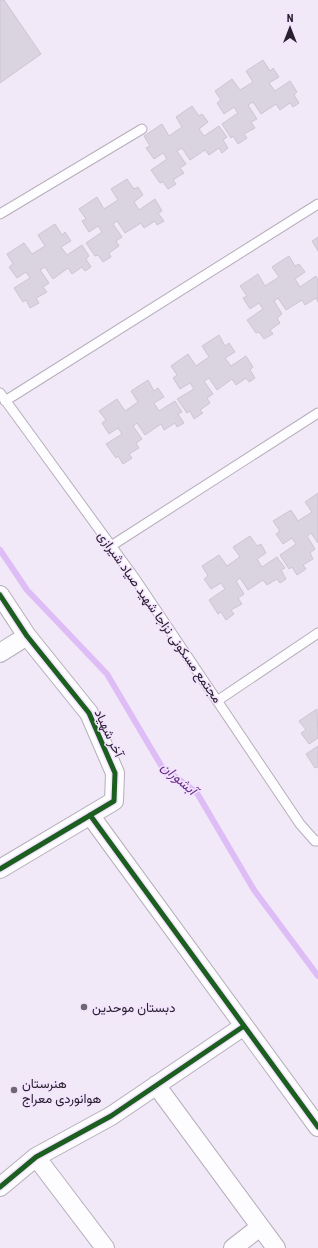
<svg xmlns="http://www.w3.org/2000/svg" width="318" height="1248" font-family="'Roboto Condensed',Vazirmatn,sans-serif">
	<rect width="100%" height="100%" fill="#f2e9f8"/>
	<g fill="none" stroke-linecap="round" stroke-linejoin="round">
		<path stroke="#debcf5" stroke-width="6" d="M0,550L27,590L107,674L162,767L197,793L254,890L318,976"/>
	</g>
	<path fill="#dad3e0" stroke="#cdc5d3" d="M0,0H4L41,54L0,83Z
		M263,60L270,71L273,68L279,77L269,83L275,91L290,81L297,92L294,95L299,103L293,107L290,103L280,110L276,104L261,114L253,102L248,105L257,119L251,122L255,128L244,134L247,138L238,144L233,136L231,138L222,124L238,113L234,107L224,114L217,103L221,100L215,91L232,79L240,90L253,82L246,71Z
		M192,106L199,116L202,114L208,122L199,129L204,136L219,126L227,137L223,140L228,148L222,153L219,148L209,155L205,150L190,160L182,148L177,151L186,164L180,168L184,173L173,180L176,184L168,189L163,182L160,183L151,170L167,159L163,153L154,159L146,148L150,146L144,136L162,124L169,136L182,127L176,117Z
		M127,179L134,189L138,187L143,195L134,202L139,210L155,199L162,211L158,213L164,221L157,225L155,221L144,228L141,223L125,233L117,221L113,224L122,237L116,241L119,246L109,253L111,257L103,262L98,255L95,256L86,243L102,232L98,226L89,232L82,221L86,219L79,209L97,197L104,209L118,200L111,189Z
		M55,224L62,235L65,232L71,241L61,247L67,255L82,245L89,256L86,259L91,267L85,271L82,267L72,274L68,268L53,279L45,267L40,270L49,283L43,287L47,292L36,298L39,303L30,308L26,300L23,302L14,288L30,278L26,272L17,278L9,267L13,264L7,254L24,243L32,254L45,246L38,235Z
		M318,237V251L312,241Z
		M289,256L295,266L299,264L305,272L295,279L300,287L316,276L318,280V302L316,298L305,305L302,300L286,310L278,298L274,301L282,314L277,318L280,323L270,330L273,334L264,339L259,332L256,333L247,320L263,309L259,303L250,309L243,298L247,296L240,286L258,274L265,286L279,277L272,267Z
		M219,335L225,346L229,343L235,352L225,358L231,366L246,356L253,367L250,370L255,378L249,382L246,378L236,385L232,379L217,390L209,378L204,381L213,394L207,398L210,403L200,410L203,413L194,419L190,411L187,413L177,399L194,389L190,383L180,389L173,378L177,375L171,366L188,354L196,366L209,357L202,346Z
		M148,380L154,391L158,388L164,397L154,403L159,411L175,401L182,412L178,414L184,423L177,427L175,423L164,430L161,424L145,435L137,423L133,426L142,439L136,443L139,448L129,454L132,458L123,464L118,456L116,458L106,444L122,434L118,428L109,434L102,423L106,420L99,411L117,399L125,411L138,402L131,391Z
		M318,493V543L311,533L307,536L315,549L310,553L313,559L303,565L306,569L297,575L292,567L289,569L280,555L296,544L292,538L283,544L276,534L280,531L273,521L291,510L298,521L312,512L305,502Z
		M250,536L257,546L261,544L266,553L257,559L262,567L277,557L285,568L281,570L286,579L280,583L277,579L267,585L263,580L248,590L240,578L236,581L244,594L238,598L242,604L231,610L234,614L226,620L221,612L218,614L209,600L225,589L221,583L211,589L204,579L208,576L202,566L219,555L227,566L240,557L233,547Z
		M317,709L318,738L309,744L301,733L306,730L299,721Z
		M318,746V767L315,768L306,754Z"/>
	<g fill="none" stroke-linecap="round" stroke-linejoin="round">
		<g stroke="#b6aeba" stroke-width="11">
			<path id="lane" d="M0,214L142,129
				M0,393L136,580L300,824L315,841H318
				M5,401L318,204
				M111,546L318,413
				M217,701L318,633"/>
		</g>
		<g stroke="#b6aeba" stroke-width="20">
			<path id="street" d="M0,595L27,636L89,713L115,773L114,801L0,869
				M0,653L27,636
				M90,815L318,1127
				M156,1085L276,1248
				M36,1157L105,1248
				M0,1187L36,1157L111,1116L244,1026
				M233,1248L260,1227"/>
		</g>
		<use href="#lane" stroke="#fdfcfe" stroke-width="9"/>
		<use href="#street" stroke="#fdfcfe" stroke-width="18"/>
		<g stroke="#f3e3fe" stroke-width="8">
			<path id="cycleway" d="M0,595L27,636L89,713L115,773L114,801L0,869
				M90,815L318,1127
				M0,1187L36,1157L111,1116L244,1026"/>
		</g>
		<use href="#cycleway" stroke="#1b5e20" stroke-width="5"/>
	</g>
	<g fill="#6f6674" stroke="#f3e3fe" stroke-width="1.5">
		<circle cx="84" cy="1007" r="4"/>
		<circle cx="14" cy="1090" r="4"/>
	</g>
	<g text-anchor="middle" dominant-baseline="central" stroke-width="3" stroke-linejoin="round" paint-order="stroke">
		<g font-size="13" fill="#28202d" stroke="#f3e3fe">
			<text transform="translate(160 617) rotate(55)">مجتمع مسکونی نزاجا شهید صیاد شیرازی</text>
			<text transform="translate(109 733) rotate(65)">آخر شهیاد</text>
		</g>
		<g font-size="13" fill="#28202d" stroke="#f3e3fe" text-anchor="start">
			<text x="92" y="1007">دبستان موحدین</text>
			<text x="22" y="1083">هنرستان<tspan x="22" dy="15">هوانوردی معراج</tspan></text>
		</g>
		<g font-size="14" font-style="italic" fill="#662f86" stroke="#f3e3fe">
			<text transform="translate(179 778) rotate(41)">آبشوران</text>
		</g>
	</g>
	<g transform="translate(290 28)" stroke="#f3e3fe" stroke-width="3" paint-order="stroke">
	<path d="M0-3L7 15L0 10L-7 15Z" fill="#28202d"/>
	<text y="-6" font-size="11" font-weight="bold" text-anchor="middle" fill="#28202d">N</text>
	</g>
</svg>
